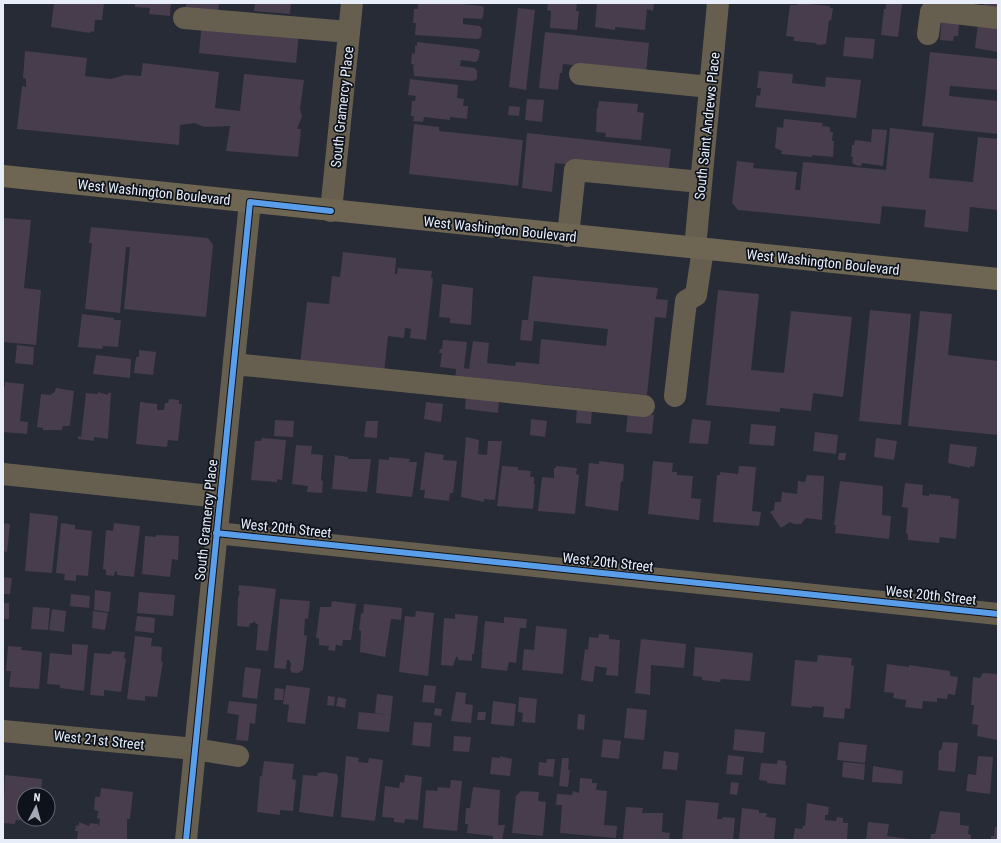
<svg xmlns="http://www.w3.org/2000/svg" width="1001" height="843" font-family="'Roboto Condensed',sans-serif">
	<rect width="100%" height="100%" fill="#262b36"/>
	<path fill="#483d4d" d="M54,3H104L102,20H95L94,32L91,31L90,33L51,27Z
		M135,3H171L170,16L149,14L150,8L135,7Z
		M186,3H219L218,12L186,9Z
		M255,3H291L290,14L254,11Z
		M418,3H454L482,6L484,8L483,17L481,19L463,18V24L480,26L482,29L481,37L478,39L415,35L416,23H413L414,9H418Z
		M548,3H577L576,11H579L577,30L550,28L551,11L547,10Z
		M597,3H654L653,11L647,9L645,30L615,27V30L595,27Z
		M798,3L830,6V8H833L831,21L829,20L826,44L818,45L815,43L794,41V37L786,36L790,5H797Z
		M886,3L902,4L898,37L881,35L884,9H886Z
		M984,3H998V8L983,6Z
		M518,8L535,10L526,90L509,87Z
		M942,15L959,24L958,36H954L953,41L940,40Z
		M202,22L299,33L296,63L199,53Z
		M978,23L998,27V52L975,48Z
		M545,32L649,43L646,73L563,64L562,73H560L558,90L539,88Z
		M845,37L875,39L873,59L843,56Z
		M417,42L477,49L480,51L478,60L476,62L461,60L460,66L475,68L477,71V79L473,81L414,76L413,66L415,65L411,64L412,53L415,54V46H417Z
		M25,51L87,58L85,76L111,79L125,75L141,76L143,63L219,72L215,108L240,111L244,74L304,80L300,109L302,116L297,129H301L298,157L226,151L230,126L204,127L195,123L180,125L179,145L17,129L22,86L26,87V79L23,78Z
		M930,52L998,59V90L950,86L949,96L998,101V134L922,126Z
		M759,71L793,74L792,83L825,87L826,77L861,80L856,118L755,107L757,95L760,96L761,88H757Z
		M410,79L458,85L457,98L464,99L463,106H468L467,119L450,117V120L424,117L423,122L413,121L414,116H411L412,101H415L416,96L408,95Z
		M527,99L544,100L542,122L525,120Z
		M599,101L638,104L637,112L644,113L641,140L605,137L606,133L596,132L597,108H598Z
		M509,106L520,107L519,116L508,115Z
		M784,119L823,123L822,126L830,127V132H833L832,141H834L833,157L812,155V157L781,154L782,151L775,148L777,127L783,128Z
		M414,124L439,127V131L523,140L518,186L409,174Z
		M890,128L934,133L929,178L973,182L978,137L998,139V210L970,207L968,232L924,227L926,210L882,206L880,224L738,210L732,203L737,161L754,163L753,168L797,172L795,190H800L803,162L886,170Z
		M872,129L887,130L883,166L862,163L861,166L855,165L852,163L853,157H851L852,145H854L855,140L871,142Z
		M527,133L671,149L668,175L555,163L552,192L522,188Z
		M3,218L31,220L24,288L41,290L36,345L3,342Z
		M91,227L208,238L213,245L206,317L124,309L130,247H126L120,313L85,309L92,243H89Z
		M343,252L396,258L395,274H397L398,268L432,271L431,278H433L426,340L410,338L411,329L405,328L404,338L388,336L384,373L300,364L307,302L329,304L332,276L340,277Z
		M533,276L658,288L656,299L668,300L666,318L655,317L647,395L541,384L455,380L456,369L440,367L442,353H439L440,349H442L443,340L467,342L464,368L469,369L473,341L489,343L487,363L515,366L516,362L539,364L541,339L606,346L608,329L534,321L532,341L520,340L522,320H528Z
		M442,284L473,288L471,325L450,323V318L439,317Z
		M718,290L759,294L751,370L784,373L791,311L852,317L843,397L813,393L811,411L780,408V412L706,405Z
		M870,310L911,314L901,425L859,421Z
		M920,311L952,314L948,355L998,361V435L908,426Z
		M82,314L114,318V320H121L118,347L103,346L102,349L78,347Z
		M17,345L34,347L33,365L15,363Z
		M139,350L156,352L153,375L134,373L136,357H139Z
		M96,355L131,359L130,378L93,374Z
		M5,382L24,384L20,421L28,422L27,434L3,432V386L5,387Z
		M56,388L74,391L70,425L69,426H63L62,430H43V428L37,427L41,394L51,395L52,393H54Z
		M98,392L108,395V393H111L108,439L94,437V441L78,439V436L81,437L86,393L98,394Z
		M466,395L499,398L498,413L465,409Z
		M169,399L179,400V404H182L178,441L168,440L167,447L136,444L140,402L157,404V410H164L165,403H168Z
		M426,402L443,404L441,422L424,419Z
		M577,406L592,408L591,424L576,423Z
		M628,412L654,415L652,434L626,432Z
		M531,419L547,421L545,437L530,435Z
		M692,419L711,421L708,444L689,443Z
		M275,420L294,421L293,437L274,436Z
		M366,421H378L377,438L364,437Z
		M751,424L776,426L774,446L749,444Z
		M815,432L838,435L836,454L813,451Z
		M466,437L479,440L478,454L487,455L488,441H502L495,500L484,499V502L461,497Z
		M262,438L286,440L282,480L277,479V482L251,480L255,441H261Z
		M876,438L897,441L894,460L874,457Z
		M950,444L977,447L974,467L970,466V468L948,463Z
		M296,445L312,446L311,454L323,455L321,480L323,481L322,493L307,492L308,486L292,484Z
		M425,452L444,455L443,460L457,461L453,493H450L449,501L424,498L425,490H420Z
		M839,453H846L845,460H838Z
		M335,455L348,457V459H371L367,492L332,489Z
		M389,457L410,459L409,462H417L412,497L376,493L379,459L389,460Z
		M599,461L623,464L624,466L623,482L621,481L618,511L585,506L589,463L599,464Z
		M653,461L673,463L672,472H677V475L693,476L691,498L701,499L699,520L648,514Z
		M502,466L518,467V470L531,471L530,477H534V484H535L533,509L497,506Z
		M556,466L577,468L576,474L579,475L575,514L538,511L542,477L554,478V468H556Z
		M739,466L756,467L752,511L761,512L759,526L713,522L717,475H720V472L738,474Z
		M807,475L824,476L822,520L806,518L801,524H794L790,522L781,528L770,512L774,510L775,502H781L782,492L797,494L798,481L805,482Z
		M840,481L883,486L882,515L891,516L889,539L835,533L836,525H834Z
		M905,483L923,485L922,495L929,496V494L951,496V498L959,499L956,539L940,537L939,543L908,540V534L906,533L908,508L902,507Z
		M30,513L58,516L52,573L25,571Z
		M3,523L10,524L7,552L3,551Z
		M61,523L75,525V529L92,531L88,576L76,575V581L64,580L65,574L56,573Z
		M114,523L140,526L134,577L117,575V572L115,571L114,576L106,575V570L103,569L106,530L113,531Z
		M156,535L179,536L178,560L172,559L170,577L142,574L145,536L156,537Z
		M3,577L12,578L10,594H3Z
		M239,585L276,589L268,651L256,650L258,624H256L254,621L253,623H250L249,627L237,626L238,598L240,591H238Z
		M95,590L111,592L109,612L94,610Z
		M139,592L175,595L173,616L137,613Z
		M71,594L90,596L89,608L70,606Z
		M280,599L310,601L308,619L305,618L304,635L307,636L303,670L298,673H293L290,670L291,664L289,660H287L286,669L274,668Z
		M332,601L356,604L351,640H343L342,646L336,645L335,651L328,650L329,646L319,645V638H316L320,607H331Z
		M3,603H9V619H3Z
		M364,604L402,608L401,620L391,619L385,657L360,652L361,631L359,630L361,613L363,614Z
		M33,607L50,608L48,630L31,629Z
		M52,609L66,611L64,632L49,630Z
		M93,611L108,613L105,630L92,628Z
		M416,611L434,613L428,676L399,672L405,616L415,617Z
		M455,614L478,616L474,654H472V661L458,660V657H456L453,666L441,665L444,618L455,619Z
		M137,616L155,618L154,633L135,631Z
		M504,617L527,619L526,628H520L516,663L509,662L507,671L481,668L482,654L484,653H482L485,621L504,623Z
		M536,626L567,629L563,674L522,670L524,649L534,650Z
		M599,634L609,635V639L620,640L618,676L606,675L607,668L595,666L593,682L581,680L585,649L588,650L589,637L598,638Z
		M135,636L152,638L151,646L162,647L161,661L163,662L157,697L145,696V701L127,699Z
		M641,639L686,644L684,668L651,665L650,695L635,693Z
		M72,644L88,645L84,691L60,688V685L47,684L50,653L72,655Z
		M8,646L22,647L21,650L42,652L39,689L9,687L11,671H6Z
		M695,647L753,653L750,681L721,679L720,682L702,680V677L693,676Z
		M112,651L125,652L124,658L126,659L121,692L104,690V696L90,695L94,653L111,654Z
		M818,655L852,658L851,665L854,666L850,709L845,708L844,719L823,717L824,707L812,706V708L791,706L795,660L817,662Z
		M887,664L909,667V665L950,671V676L958,677L955,695L948,694L947,699L937,698V702L923,701L922,709L905,707L906,700L893,698L894,693L884,692Z
		M245,667L261,669L257,699L242,697Z
		M983,673L998,674V740L977,736L978,725L972,724L974,705H971L973,677L980,678Z
		M286,685L310,688L305,724L287,722L289,705L283,704Z
		M424,685L436,686L434,703L422,702Z
		M275,688L284,689L283,700H274Z
		M456,692L466,693L465,704L473,705L471,723L451,721Z
		M377,694L393,696L391,715L375,713Z
		M328,696L335,697L334,706L327,705Z
		M338,697L346,699L345,708L336,706Z
		M519,697L537,699L535,723L522,722L523,713L518,712Z
		M229,701L257,704L255,724L250,723L248,741L236,740L239,715L227,713Z
		M493,701L516,704L514,726L491,724Z
		M435,708L442,709L441,716L434,715Z
		M627,708L647,710L644,740L624,738Z
		M359,712L391,715L389,732L357,729Z
		M478,712H486L485,720H477Z
		M578,714L585,715L584,730L577,729Z
		M414,722L432,723L430,747L412,745Z
		M735,729L765,732L763,753L733,750Z
		M454,736L471,737L469,752L453,751Z
		M603,739L621,741L619,759L601,757Z
		M839,742L867,745L865,763L837,760Z
		M943,742L958,743L955,772L938,770L939,750H941Z
		M664,751L679,753L677,770L662,769Z
		M728,755L744,757L742,775L726,774Z
		M346,756L359,758L358,762L368,763L369,758L383,760L375,821L341,817Z
		M500,756L512,759L510,776L490,774L492,757L500,758Z
		M978,756L993,757L990,794L966,791L968,774L976,775Z
		M562,758H569L568,770H570L568,787L559,786Z
		M547,759H555L553,777L538,775L539,762L546,763Z
		M778,760L786,761L785,765H787L785,785L767,783V781L759,780L761,763L777,764Z
		M264,761L294,764L292,779L296,780L293,811L280,810V815L257,812L260,776H262Z
		M843,762L865,764L864,780L842,777Z
		M873,766L903,771L902,784L872,782Z
		M323,772L337,774L338,779L333,817L299,812L303,775L317,776L318,773Z
		M5,775L42,779L41,795H24V819H37V821L16,820L15,824L3,823Z
		M405,775L422,777L418,820L405,819L404,823L394,822V818L382,817L385,786L399,788L400,782L404,783Z
		M580,778L592,779V783H597L596,790L607,791L604,825L617,826L616,838L560,833L562,805H556L557,794L572,795L573,791L579,793Z
		M451,780L462,781L457,831L423,828L426,790L437,791L438,787L450,788Z
		M731,782L739,783L737,795L730,794Z
		M473,787L500,790L498,825H505L502,840L493,839V836L467,833L468,824H465L466,808H470Z
		M101,788L133,792L130,819H127V840H77L78,831H75L76,825L79,826V822L89,826L90,823L98,824L99,827L100,819L97,818L98,811L94,810L95,797H100Z
		M521,791L539,792L538,801L546,802L543,836L512,833L516,796Z
		M686,800L719,803L717,819H722L723,817L735,818L733,840H682Z
		M807,803L829,807L828,815H825V820L836,821L837,817L843,818V823H848L847,840H793L795,828L802,829L803,826H805Z
		M626,807L643,808L642,813H663L662,832L670,833L669,840L623,839Z
		M742,808L759,810V813H767L766,817L776,818L774,840H739Z
		M940,811L960,813V825L969,826L968,834L971,835V840H930L931,834H935Z
		M868,822L889,824L887,836L917,840H866Z
		M995,827H998V840H991V836H994Z"/>
	<g fill="none" stroke-linecap="round" stroke-linejoin="round">
		<path stroke="#665f50" stroke-width="22" d="M184,18L349,32
			M928,34L931,12L937,11L998,18
			M580,74L710,87
			M331,211L352,3
			M568,236L575,170L701,182
			M695,248L718,3
			M234,364L644,406
			M675,396L686,301L696,295L703,249
			M3,474L220,497
			M216,533L998,614
			M3,731L195,749L238,756
			M186,840L250,202"/>
		<path stroke="#6e6652" stroke-width="22" d="M3,176L998,279"/>
		<g stroke="#0e121a" stroke-width="8">
			<path id="cycleway" d="M216,533L998,614
				M186,840L250,202L331,211"/>
		</g>
		<use href="#cycleway" stroke="#5a9eea" stroke-width="6"/>
	</g>
	<g text-anchor="middle" dominant-baseline="central" stroke-width="3.5" stroke-linejoin="round" paint-order="stroke">
		<g font-size="14" fill="#e7eefa" stroke="#0e121a">
			<text transform="translate(342 107) rotate(-84)">South Gramercy Place</text>
			<text transform="translate(707 126) rotate(-84)">South Saint Andrews Place</text>
			<text transform="translate(154 192) rotate(6)">West Washington Boulevard</text>
			<text transform="translate(500 229) rotate(6)">West Washington Boulevard</text>
			<text transform="translate(823 262) rotate(6)">West Washington Boulevard</text>
			<text transform="translate(206 520) rotate(-84)">South Gramercy Place</text>
			<text transform="translate(286 528) rotate(6)">West 20th Street</text>
			<text transform="translate(608 562) rotate(6)">West 20th Street</text>
			<text transform="translate(931 595) rotate(6)">West 20th Street</text>
			<text transform="translate(99 740) rotate(6)">West 21st Street</text>
		</g>
	</g>
	<rect width="1001" height="843" fill="none" stroke="#e7eefa" stroke-width="8"/>
	<g transform="translate(36 807) rotate(6)"><circle r="19" fill="#0e121a" stroke="#656a74"/>
	<path d="M0-3L7 15L0 10L-7 15Z" fill="#a3aab5"/>
	<text y="-6" font-size="11" font-weight="bold" text-anchor="middle" fill="#e7eefa">N</text>
	</g>
</svg>
